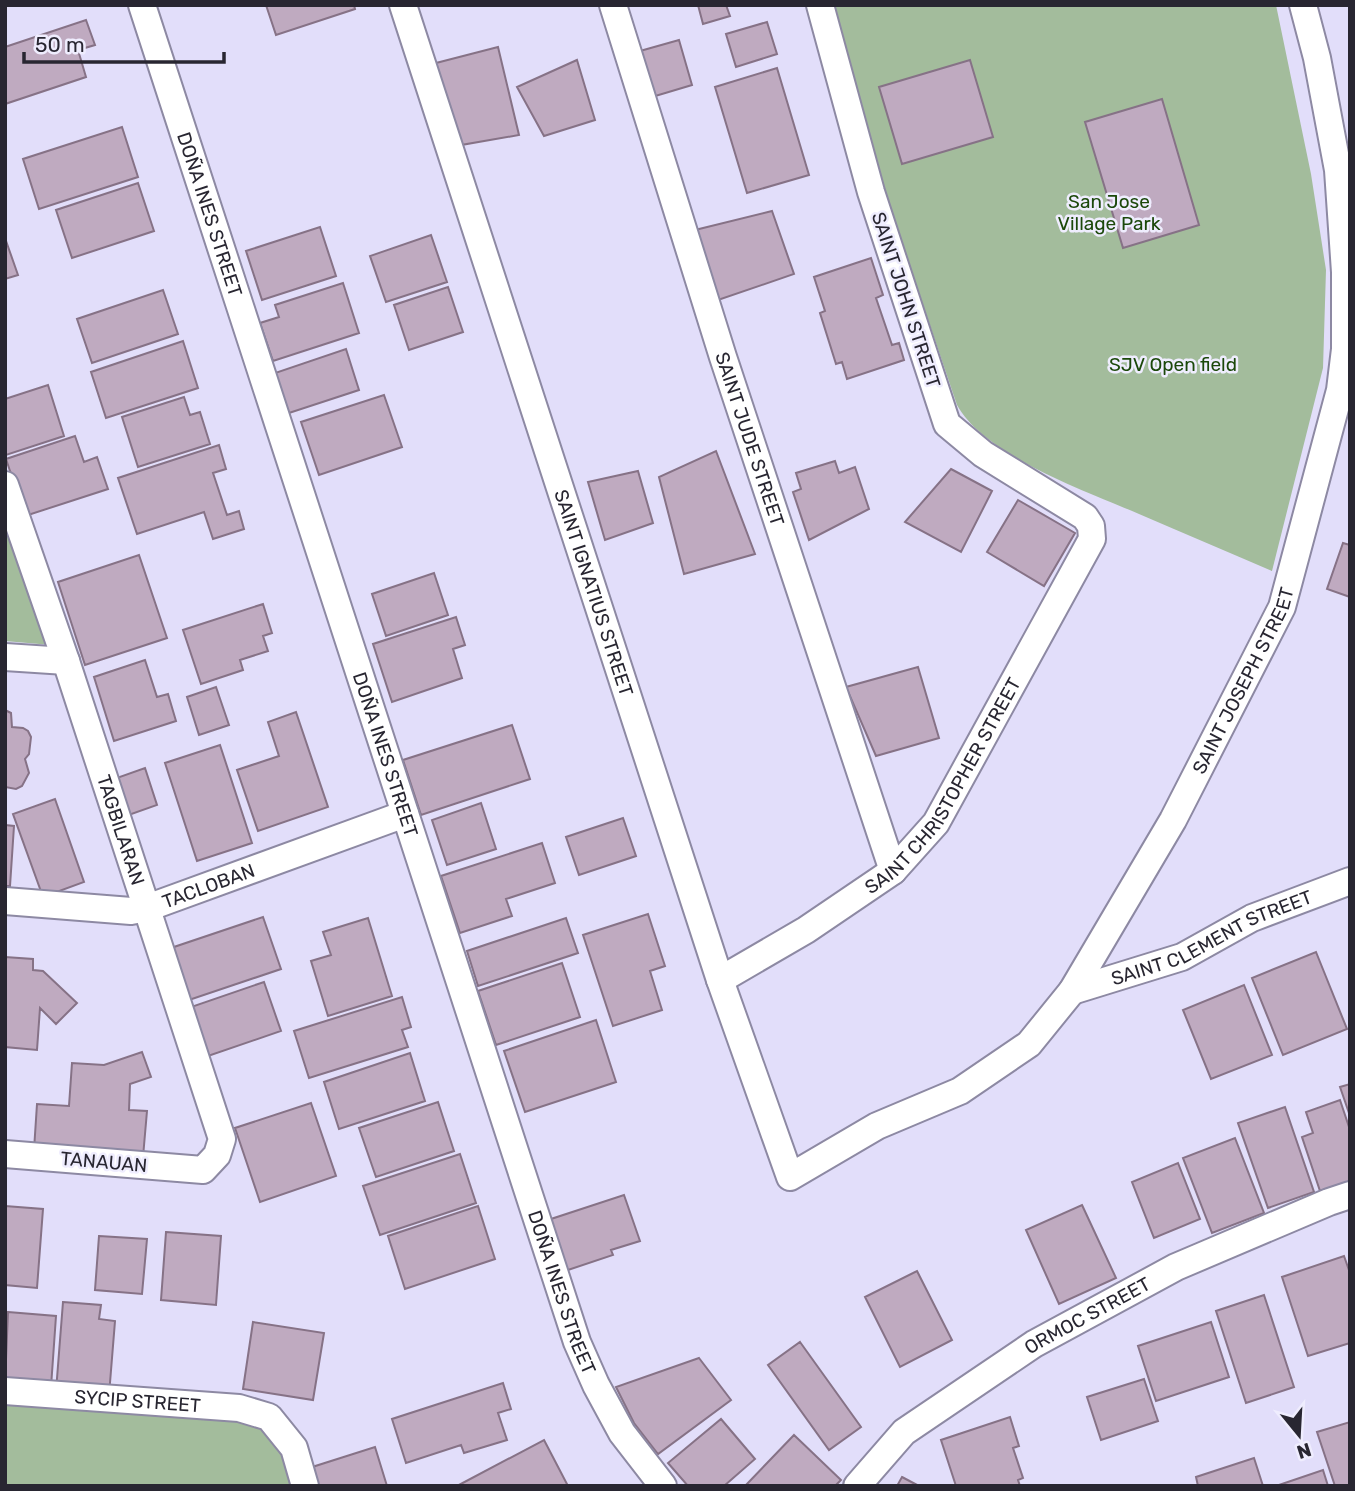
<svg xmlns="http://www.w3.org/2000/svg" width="1355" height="1491" font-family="Rubik,sans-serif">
	<rect width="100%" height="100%" fill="#e2defa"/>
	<path fill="#a3bc9c" d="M831,5H1276L1311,174L1326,270L1323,368L1272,571C1228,552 1183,533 1139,514C1086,491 985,456 957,405L889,204Z
		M5,516L51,645L5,641Z
		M5,1392L267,1421L302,1486H5Z"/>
	<path fill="#bfaac0" stroke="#867286" stroke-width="2" d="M266,5H354L355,9L276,35Z
		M698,5H726L730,16L703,24Z
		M86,20L95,45L78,50L86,77L5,104V47Z
		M767,22L777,54L736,67L726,34Z
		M679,40L692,85L652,97L640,51Z
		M498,47L519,135L461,145L436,63Z
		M577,60L595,120L544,136L517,87Z
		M970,60L993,137L902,164L879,87Z
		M777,68L809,175L747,193L715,87Z
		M1162,99L1199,225L1123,248L1085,122Z
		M122,127L138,177L39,209L23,159Z
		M138,183L154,231L72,258L56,210Z
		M772,211L794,274L718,300L695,230Z
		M320,227L336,276L262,300L246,251Z
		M431,235L447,282L386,302L370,256Z
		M5,238L18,275L5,279Z
		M871,258L883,295L876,298L892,345L899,343L904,360L847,379L842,362L836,364L820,313L825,311L814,277Z
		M343,283L359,333L273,361L260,323L279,317L275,305Z
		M448,287L463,332L409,350L394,305Z
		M163,290L178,334L92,363L77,319Z
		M183,341L198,388L106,418L91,372Z
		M346,349L359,390L289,413L275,373Z
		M48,385L64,436L6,455L5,399Z
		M384,395L402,447L319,475L301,422Z
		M184,397L190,415L200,412L210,444L138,467L122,417Z
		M75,436L84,462L97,457L108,489L25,516L6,459Z
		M219,445L226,469L213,473L227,515L239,511L244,529L213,539L204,512L137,534L118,478Z
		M716,451L755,554L684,574L659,477Z
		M835,461L839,473L855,467L869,509L809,540L793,492L801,489L796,473Z
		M951,469L992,491L961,552L905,522Z
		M638,471L653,523L605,540L588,482Z
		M1018,500L1075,533L1044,586L987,552Z
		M1343,543L1350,545V597L1327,589Z
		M139,555L167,638L85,665L58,582Z
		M434,573L448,615L386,636L372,594Z
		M263,604L272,633L263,636L268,651L240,660L243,670L201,684L183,630Z
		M456,617L465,645L453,649L462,678L392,702L373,644Z
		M145,660L157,697L168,694L176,721L114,741L94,677Z
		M918,667L939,738L876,756L846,687Z
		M216,687L229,725L199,735L187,697Z
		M5,710L11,713L12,727L23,728L28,731L31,737L29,754L25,759L29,773L22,786L16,789L5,787Z
		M296,712L328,807L258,831L237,770L279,756L268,722Z
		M512,725L530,779L421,815L403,760Z
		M220,745L252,843L197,861L165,763Z
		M145,768L157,805L123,817L111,780Z
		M55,799L84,882L43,897L13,814Z
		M481,803L496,849L447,865L432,820Z
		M623,818L636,856L579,875L566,837Z
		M5,825L14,826L10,886H5Z
		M542,843L555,883L506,899L512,916L460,933L441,876Z
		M648,914L665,966L650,971L662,1010L613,1026L583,935Z
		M263,917L281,969L189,1000L171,948Z
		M368,918L392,996L328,1016L311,961L331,955L323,932Z
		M566,918L578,953L478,986L467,951Z
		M1316,952L1347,1029L1283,1055L1252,978Z
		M5,957L33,959V970L43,971L77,1003L56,1024L40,1008L37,1050L5,1047Z
		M562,963L580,1017L496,1045L478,991Z
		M264,982L281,1031L208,1056L191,1007Z
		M1244,985L1272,1055L1211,1079L1183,1010Z
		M402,997L411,1027L402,1030L408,1047L309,1078L294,1031Z
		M596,1020L616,1082L525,1112L504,1051Z
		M142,1052L151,1077L130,1084L129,1110L147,1111L143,1157L34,1150L37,1104L69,1106L72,1063L104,1065Z
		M410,1053L425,1101L339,1129L324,1082Z
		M1350,1084V1116L1340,1087Z
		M1340,1100L1350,1130V1181L1320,1191L1302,1137L1313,1133L1306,1112Z
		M438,1102L454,1151L376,1177L359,1128Z
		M311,1103L336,1176L260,1202L235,1128Z
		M1285,1107L1314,1192L1268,1208L1238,1123Z
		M1235,1138L1264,1213L1212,1233L1183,1158Z
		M460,1154L476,1203L380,1235L363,1186Z
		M1178,1163L1200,1219L1154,1238L1132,1182Z
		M624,1195L640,1241L611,1250L613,1255L565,1271L548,1220Z
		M1082,1205L1116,1278L1059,1304L1026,1230Z
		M5,1206L43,1209L37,1288L5,1285Z
		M478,1206L495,1259L405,1289L388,1236Z
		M166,1232L221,1236L216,1305L161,1300Z
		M99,1236L147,1239L142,1294L95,1290Z
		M1344,1256L1350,1273V1343L1308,1356L1282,1277Z
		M917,1271L952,1340L900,1367L865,1297Z
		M1264,1295L1294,1387L1246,1403L1216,1311Z
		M63,1302L101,1305L99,1319L115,1321L109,1395L56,1391Z
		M8,1312L56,1316L51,1387L5,1383Z
		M253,1322L324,1333L313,1400L243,1389Z
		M1211,1322L1229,1377L1156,1401L1138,1346Z
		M800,1342L861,1427L829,1450L768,1365Z
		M699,1358L731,1400L658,1454L634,1423L616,1387Z
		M1144,1379L1158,1421L1101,1440L1087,1397Z
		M503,1383L511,1409L498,1413L507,1440L464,1453L461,1445L406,1463L392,1419Z
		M1010,1417L1019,1446L1013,1448L1023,1478L1018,1480L1020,1486H956L941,1440Z
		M721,1419L755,1459L724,1486H688L668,1463Z
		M1350,1422V1486H1335L1317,1432Z
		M794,1435L841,1480L835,1486H745Z
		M544,1440L568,1486H457Z
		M375,1447L387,1486H312L306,1469Z
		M1254,1458L1263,1486H1198L1196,1477Z
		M1323,1470L1328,1486H1276Z
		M902,1477L919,1486H897Z"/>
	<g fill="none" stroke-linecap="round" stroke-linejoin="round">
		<g stroke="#8d89a3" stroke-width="30">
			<g id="minor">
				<path id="s1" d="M142,5L577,1342L596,1385L622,1433L663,1486"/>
				<path id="s2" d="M403,5L720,980L790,1177L877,1126L960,1091L1029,1044L1072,991L1173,820L1282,607L1340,390L1345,349V272L1338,170L1317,58L1303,5"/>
				<path id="s3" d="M613,5L723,357L893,871"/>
				<path id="s4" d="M5,485L66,661L222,1139L217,1155L203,1170L5,1154"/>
				<path d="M5,657L66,661"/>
				<path id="s5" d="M5,901L131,911L147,908L405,814"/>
				<path id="s6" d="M720,980L806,930L893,871L936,823L1092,539L1091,526L1085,517L983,454L947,424L871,192L820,5"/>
				<path id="s7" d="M1072,991L1182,957L1252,918L1350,881"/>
				<path id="s8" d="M5,1391L239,1408L269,1417L294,1448L305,1486"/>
				<path id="s9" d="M857,1486L904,1432L1034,1344L1176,1267L1329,1202L1350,1195"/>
			</g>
		</g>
		<use href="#minor" stroke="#fff" stroke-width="26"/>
	</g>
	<g text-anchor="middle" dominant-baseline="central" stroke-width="5" stroke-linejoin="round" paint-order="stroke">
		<g font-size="19" fill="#1b480a" stroke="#efedfe">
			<text x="1109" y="201">San Jose<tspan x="1109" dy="22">Village Park</tspan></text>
			<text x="1173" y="364">SJV Open field</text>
		</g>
		<g font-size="19" fill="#282631" stroke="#efedfe">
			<text stroke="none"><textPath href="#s1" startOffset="220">DOÑA INES STREET</textPath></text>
			<text transform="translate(906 300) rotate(72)">SAINT JOHN STREET</text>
			<text stroke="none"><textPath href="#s3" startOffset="455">SAINT JUDE STREET</textPath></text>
			<text stroke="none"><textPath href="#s2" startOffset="618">SAINT IGNATIUS STREET</textPath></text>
			<text stroke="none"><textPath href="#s2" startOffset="1932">SAINT JOSEPH STREET</textPath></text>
			<text stroke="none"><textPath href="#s1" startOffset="788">DOÑA INES STREET</textPath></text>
			<text stroke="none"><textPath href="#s6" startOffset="303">SAINT CHRISTOPHER STREET</textPath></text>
			<text stroke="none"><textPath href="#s4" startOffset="364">TAGBILARAN</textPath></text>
			<text stroke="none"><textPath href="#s5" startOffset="208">TACLOBAN</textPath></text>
			<text stroke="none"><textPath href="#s7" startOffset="150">SAINT CLEMENT STREET</textPath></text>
			<text transform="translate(104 1162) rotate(5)">TANAUAN</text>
			<text stroke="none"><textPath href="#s1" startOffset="1354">DOÑA INES STREET</textPath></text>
			<text stroke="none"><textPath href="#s9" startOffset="289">ORMOC STREET</textPath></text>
			<text stroke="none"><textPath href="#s8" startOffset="133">SYCIP STREET</textPath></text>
		</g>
	</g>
	<rect width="1355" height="1491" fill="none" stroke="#282631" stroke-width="14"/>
	<g transform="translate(1299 1435) rotate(162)" stroke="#efedfe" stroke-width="5" paint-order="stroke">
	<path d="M0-5L12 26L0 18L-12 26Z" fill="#282631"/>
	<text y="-10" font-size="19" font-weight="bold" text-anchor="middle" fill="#282631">N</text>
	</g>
	<path d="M24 52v10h200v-10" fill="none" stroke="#282631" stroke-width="3.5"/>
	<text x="35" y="52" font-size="21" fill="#282631" stroke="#efedfe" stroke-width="5" paint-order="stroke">50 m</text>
</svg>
